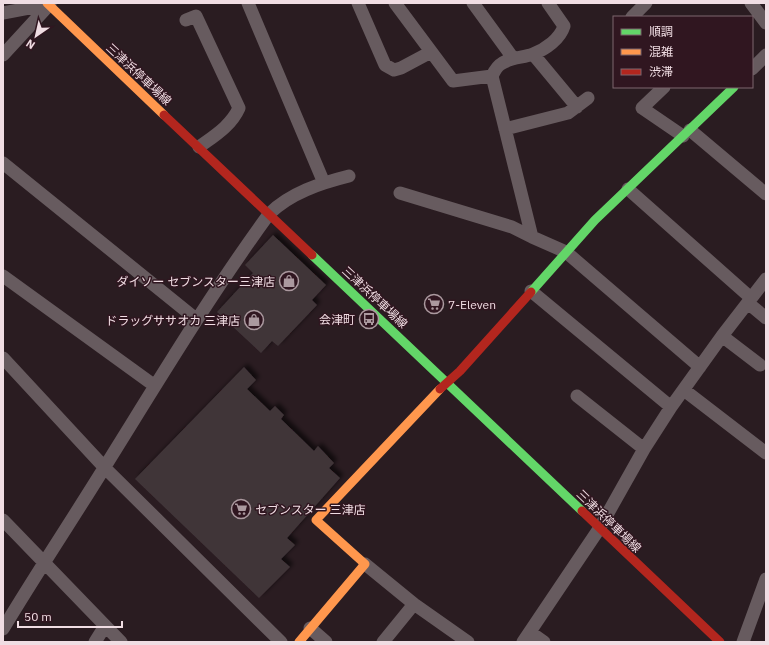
<svg xmlns="http://www.w3.org/2000/svg" width="769" height="645" font-family="'IBM Plex Sans','Noto Sans JP',sans-serif">
	<defs>
		<filter id="shadow"><feDropShadow dx="3.5" dy="-3.5" stdDeviation="2" flood-color="#0009"/></filter>
	</defs>
	<rect width="100%" height="100%" fill="#2a1c21"/>
	<path fill="#413539" filter="url(#shadow)" d="M273,235L326,285L312,300L317,305L278,346L272,341L261,353L217,312L253,273L245,265Z
		M244,367L256,380L247,389L270,411L275,406L284,415L281,419L314,451L318,446L334,463L329,468L340,478L287,538L295,545L281,559L290,567L259,598L135,479Z"/>
	<g fill="none" stroke-linecap="round" stroke-linejoin="round">
		<path stroke="#675b5f" stroke-width="13" d="M248,3L324,183
			M358,3L385,65L394,70L401,68L431,52
			M395,3L453,81L492,76L532,237L566,252L700,367
			M473,3L513,58
			M751,3L766,23
			M3,13L50,4
			M632,17L646,3
			M186,20L196,16L239,108C231,126 214,136 199,147
			M533,54L577,107
			M3,55L49,5
			M752,69L766,55
			M492,76C494,72 497,66 501,64C511,57 523,58 533,54C546,49 560,39 564,26L548,3
			M664,87L642,108L683,136
			M505,129L568,113L588,98
			M690,130L766,194
			M3,163L196,319
			M628,189L751,298
			M400,193L512,227L532,237
			M3,276L155,386
			M531,291L671,407
			M748,303L766,318
			M722,336L760,365
			M3,358L105,468L281,642
			M684,390L766,453
			M577,396L644,449
			M3,520L121,642
			M365,564L414,604L468,642
			M310,628L326,642
			M3,629C36,574 72,520 106,465C159,380 210,295 269,214C290,193 321,183 349,176
			M530,632L544,642
			M95,642L105,626
			M383,642L414,604
			M523,642L599,529L644,449L671,407L722,336L766,279
			M743,642L766,579"/>
		<path stroke="#63d668" stroke-width="9" d="M312,255L582,511
			M531,292L595,220L734,87"/>
		<path stroke="#ff974d" stroke-width="9" d="M47,3L164,115
			M299,642L365,564L316,520L440,389"/>
		<path stroke="#b3261e" stroke-width="9" d="M164,115L312,255
			M440,389L460,371L531,292
			M582,511L720,642"/>
	</g>
	<defs>
		<g id="shop-ring" transform="scale(1)"><circle r="9.5" fill="#301620" stroke="#ab999f" stroke-width="1.5"/><path d="M-5-2.5h2.3a2.7 3.5 0 0 1 5.4 0H5L5.5 6h-11ZM-1.5-2.5h3a1.5 2.3 0 0 0-3 0Z" fill="#ab999f"/></g>
		<g id="supermarket-ring" transform="scale(1)"><circle r="9.5" fill="#301620" stroke="#ab999f" stroke-width="1.5"/><path d="M-6-5.5h2.5l.6 2H6L4.5 2H-2.5L-4.4-4H-6ZM-1.5 3.2a1.3 1.3 0 1 0 .1 0ZM3 3.2a1.3 1.3 0 1 0 .1 0Z" fill="#ab999f"/></g>
		<g id="bus-ring" transform="scale(1)"><circle r="9.5" fill="#301620" stroke="#ab999f" stroke-width="1.5"/><path d="M-5-6H5V4H4V6H2V4H-2V6H-4V4H-5ZM-3.5-4V0h7V-4ZM-3.5 1.2v1.5H-2V1.2ZM2 1.2v1.5H3.5V1.2Z" fill="#ab999f"/></g>
	</defs>
	<g fill-rule="evenodd">
		<use href="#shop-ring" x="289" y="281"/>
		<use href="#supermarket-ring" x="434" y="304"/>
		<use href="#bus-ring" x="369" y="319"/>
		<use href="#shop-ring" x="254" y="320"/>
		<use href="#supermarket-ring" x="241" y="509"/>
	</g>
	<g text-anchor="middle" dominant-baseline="central" stroke-width="3" stroke-linejoin="round" paint-order="stroke">
		<g font-size="12" fill="#f0dde3" stroke="#301620">
			<text transform="translate(139 74) rotate(43)">三津浜停車場線</text>
			<text transform="translate(375 297) rotate(43)">三津浜停車場線</text>
			<text transform="translate(609 521) rotate(44)">三津浜停車場線</text>
		</g>
		<g font-size="12" fill="#f0dde3" stroke="#301620" text-anchor="end">
			<text x="275" y="281">ダイソー セブンスター三津店</text>
			<text x="448" y="304" text-anchor="start">7-Eleven</text>
			<text x="355" y="319">会津町</text>
			<text x="240" y="320">ドラッグササオカ 三津店</text>
			<text x="255" y="509" text-anchor="start">セブンスター 三津店</text>
		</g>
	</g>
	<rect width="769" height="645" fill="none" stroke="#f0dde3" stroke-width="8"/>
	<rect x="613" y="16" width="140" height="72" fill="#301620" stroke="#7d666e"/>
	<rect x="621" y="29" width="20" height="6" fill="#63d668" stroke="#7d666e"/>
	<text x="649" y="36" font-size="12" fill="#f0dde3">順調</text>
	<rect x="621" y="49" width="20" height="6" fill="#ff974d" stroke="#7d666e"/>
	<text x="649" y="56" font-size="12" fill="#f0dde3">混雑</text>
	<rect x="621" y="69" width="20" height="6" fill="#b3261e" stroke="#7d666e"/>
	<text x="649" y="76" font-size="12" fill="#f0dde3">渋滞</text>
	<g transform="translate(36 36) rotate(214)" stroke="#301620" stroke-width="3" paint-order="stroke">
	<path d="M0-3L7 15L0 10L-7 15Z" fill="#f0dde3"/>
	<text y="-6" font-size="11" font-weight="bold" text-anchor="middle" fill="#f0dde3">N</text>
	</g>
	<path d="M18 621v6h104v-6" fill="none" stroke="#f0dde3" stroke-width="2"/>
	<text x="24" y="621" font-size="12" fill="#f0dde3" stroke="#301620" stroke-width="3" paint-order="stroke">50 m</text>
</svg>
